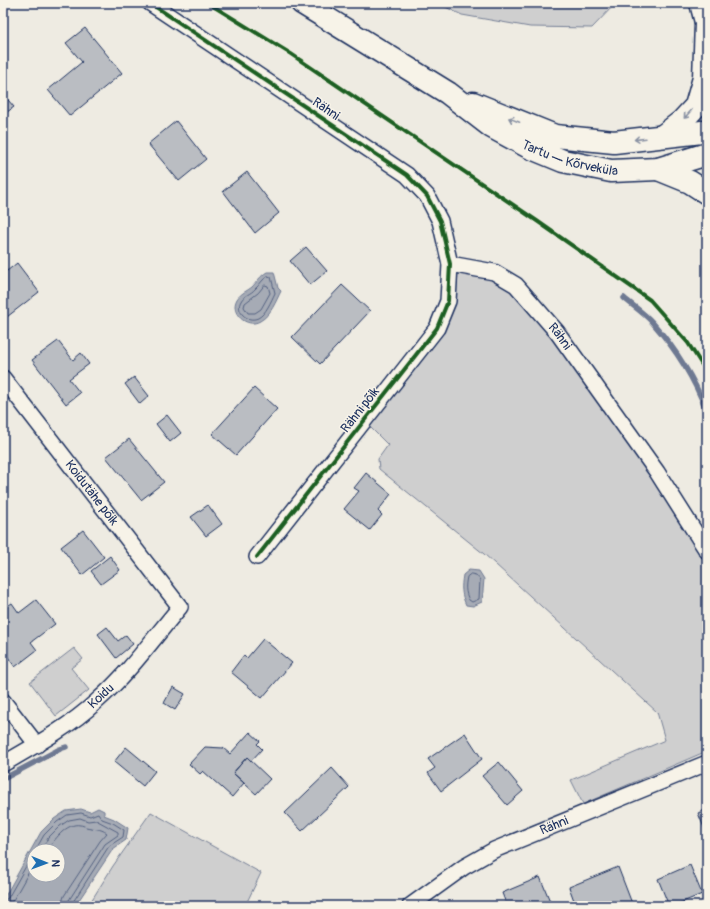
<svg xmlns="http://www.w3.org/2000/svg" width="710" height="909" font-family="Pangolin,sans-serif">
	<rect width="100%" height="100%" fill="#eeebe2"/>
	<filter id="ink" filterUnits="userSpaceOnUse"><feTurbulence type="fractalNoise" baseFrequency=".025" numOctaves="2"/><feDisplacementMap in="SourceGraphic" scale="8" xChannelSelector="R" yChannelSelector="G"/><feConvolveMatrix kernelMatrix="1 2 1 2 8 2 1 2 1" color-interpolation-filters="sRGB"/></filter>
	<g filter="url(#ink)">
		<path fill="#cfcfcf" stroke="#757f96" d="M437,3H616L592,28L530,27L462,15Z
			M450,264L516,285L707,551V751L583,804L571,780L665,740L657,712L484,554L379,469L378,459L388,445L364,421L437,328Z
			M74,648L83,659L71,668L89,690L56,716L30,682Z
			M151,812L261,873L245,906H88L113,866Z"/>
		<path fill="#a6abb5" stroke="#6e7992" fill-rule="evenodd" d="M267,272H274L278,288L281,291C276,301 271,315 260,321C247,329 229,313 237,299C241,293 247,291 252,287C257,282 260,276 267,272Z
			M469,570L479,571L484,579L482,602L473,606L466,605C461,594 461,587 463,575Z
			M98,808L104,811V815L114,819L128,828L126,840L113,849L75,906H3V900L41,832L54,819L66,811L81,809L90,812ZM34,851H58V875H34Z"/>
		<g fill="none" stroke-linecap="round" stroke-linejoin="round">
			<path stroke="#536181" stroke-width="1" d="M268,276L271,277L275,293C271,301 266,314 258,318C247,323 235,311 241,301C244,295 251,294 255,289C260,285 262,279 268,276Z
				M265,285L268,286L270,293L261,309L255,313H248L244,307L245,303L258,293Z
				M471,574L476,575L480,580L479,599L472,602L469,600C465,592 465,586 467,577Z
				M35,851L44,835L57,822L67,815L81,813L90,816L98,813L102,819L113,823L124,830L123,837L109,846L73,902L72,906
				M41,851L48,838L60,826L69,820L80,818L88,821L96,820L118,832V835L105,844L69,900L67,906
				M47,851C53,841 67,822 80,825C82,825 84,826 86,827C94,829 100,828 107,833L100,841L64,896L61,906
				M3,901L8,898L34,852
				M3,906L8,905L12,902L34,863"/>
			<path stroke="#6e7992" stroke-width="5.5" d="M624,298C633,306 644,313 652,322C675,348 695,380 707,412
				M3,779L60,749L66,747"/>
		</g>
		<path fill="#babdc2" stroke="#1b2f5e" d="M85,28L122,73L70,116L48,90L82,62L66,43Z
			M3,94L14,107L3,115Z
			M176,121L206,159L179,181L148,144Z
			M247,172L279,213L255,233L223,191Z
			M306,247L327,271L310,285L290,261Z
			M17,263L39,292L3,320V265L7,271Z
			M342,285L370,311L320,364L292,337Z
			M58,341L73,360L81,353L89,364L69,379L80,393L66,404L32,360Z
			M134,377L149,396L140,404L125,384Z
			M254,388L277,409L236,455L212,434Z
			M167,415L181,433L170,442L156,424Z
			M129,439L164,482L141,500L106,457Z
			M366,473L391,494L378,511L382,515L370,530L344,509L359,491L354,488Z
			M208,505L222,524L206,536L191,517Z
			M83,530L104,557L82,575L61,547Z
			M110,556L120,570L101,584L91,571Z
			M36,600L55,624L31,642L37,650L15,667L3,650V609L12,603L19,613Z
			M107,627L118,641L126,635L133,644L116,658L98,634Z
			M263,639L292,663L262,698L231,672L244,655L247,658Z
			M173,687L185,694L175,710L164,703Z
			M250,732L260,741L257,744L262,749L251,761L247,757L233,773L244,783L232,797L203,771L200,774L189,764L205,747L223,748L230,754Z
			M465,733L482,759L441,791L428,773L435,768L428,759Z
			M126,747L155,771L143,786L114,762Z
			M247,757L270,779L256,794L233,773Z
			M499,762L523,791L507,805L482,776Z
			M332,768L349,787L302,831L285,813Z
			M707,809V835L698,813Z
			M690,865L702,894L673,906H669L658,879Z
			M618,867L633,906H576L569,887Z
			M540,877L552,906H507L502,893Z"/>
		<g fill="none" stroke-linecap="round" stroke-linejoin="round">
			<g stroke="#1b2f5e" stroke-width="18">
				<g id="minor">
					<path d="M150,3L407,175L427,196L440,221L450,264L448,301L437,328L257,557"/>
					<path id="s1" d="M450,264L494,272L516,285L557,332L657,472L707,551"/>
					<path id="s2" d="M3,378L180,607C153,639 128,674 97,701C69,727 36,745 3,764"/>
					<path d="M3,701L37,745"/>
					<path id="s3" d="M410,906L464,867L494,850L707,763"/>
				</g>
			</g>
			<g stroke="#1b2f5e" stroke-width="25">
				<g id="secondary">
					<path id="s4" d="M302,3L448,93L492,127L529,147L563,161L611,171L658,169L707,154"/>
					<path d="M473,103L555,136L614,142L702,132L707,133"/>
					<path d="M664,135L682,121L696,106L704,78L706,23"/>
					<path d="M658,169L690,182L707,193"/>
				</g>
			</g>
			<g stroke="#1b2f5e" stroke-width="25">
				<path id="trunk" d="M701,3L707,26"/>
			</g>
			<use href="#minor" stroke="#f7f3e8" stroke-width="15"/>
			<use href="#secondary" stroke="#f7f3e8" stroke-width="22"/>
			<use href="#trunk" stroke="#f7f3e8" stroke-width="22"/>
			<g stroke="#f7f3e8" stroke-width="6">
				<path id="cycleway" d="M150,3L407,175L427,196L440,221L450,264L448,301L437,328L257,557
					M208,3L291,54L537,221L650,300L688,343L707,373"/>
			</g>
			<use href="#cycleway" stroke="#1b5e20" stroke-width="4"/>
		</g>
		<defs><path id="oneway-shaft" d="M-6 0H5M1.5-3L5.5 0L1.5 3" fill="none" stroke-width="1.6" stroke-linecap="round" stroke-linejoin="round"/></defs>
		<g stroke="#8991a3">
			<use href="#oneway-shaft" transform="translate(688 114) rotate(132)"/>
			<use href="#oneway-shaft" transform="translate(514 120) rotate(-158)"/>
			<use href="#oneway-shaft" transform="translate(640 139) rotate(173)"/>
		</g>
	</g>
	<g text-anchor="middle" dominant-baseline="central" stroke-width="3" stroke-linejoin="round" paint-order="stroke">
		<g font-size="13" fill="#1b2f5e" stroke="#f7f3e8">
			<text transform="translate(326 109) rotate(34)">Rähni</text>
			<text stroke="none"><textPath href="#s4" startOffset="312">Tartu — Kõrveküla</textPath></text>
			<text stroke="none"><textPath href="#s1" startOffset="138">Rähni</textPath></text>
			<text transform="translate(360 410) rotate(-52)">Rähni põik</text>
			<text stroke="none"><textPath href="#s2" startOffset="145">Koidutähe põik</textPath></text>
			<text transform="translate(101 696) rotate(-43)">Koidu</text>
			<text stroke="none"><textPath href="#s3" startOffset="166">Rähni</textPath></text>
		</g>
	</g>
	<rect width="710" height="909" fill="none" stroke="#f7f3e8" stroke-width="16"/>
	<rect x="8" y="8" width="694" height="893" fill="none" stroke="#1b2f5e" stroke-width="1.5" filter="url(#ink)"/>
	<g transform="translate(46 863) rotate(91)"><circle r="19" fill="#f7f3e8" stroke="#9fa5b1"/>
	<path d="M0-3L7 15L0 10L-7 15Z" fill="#1f6fb2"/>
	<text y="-6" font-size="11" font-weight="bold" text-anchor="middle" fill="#1b2f5e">N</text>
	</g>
</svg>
